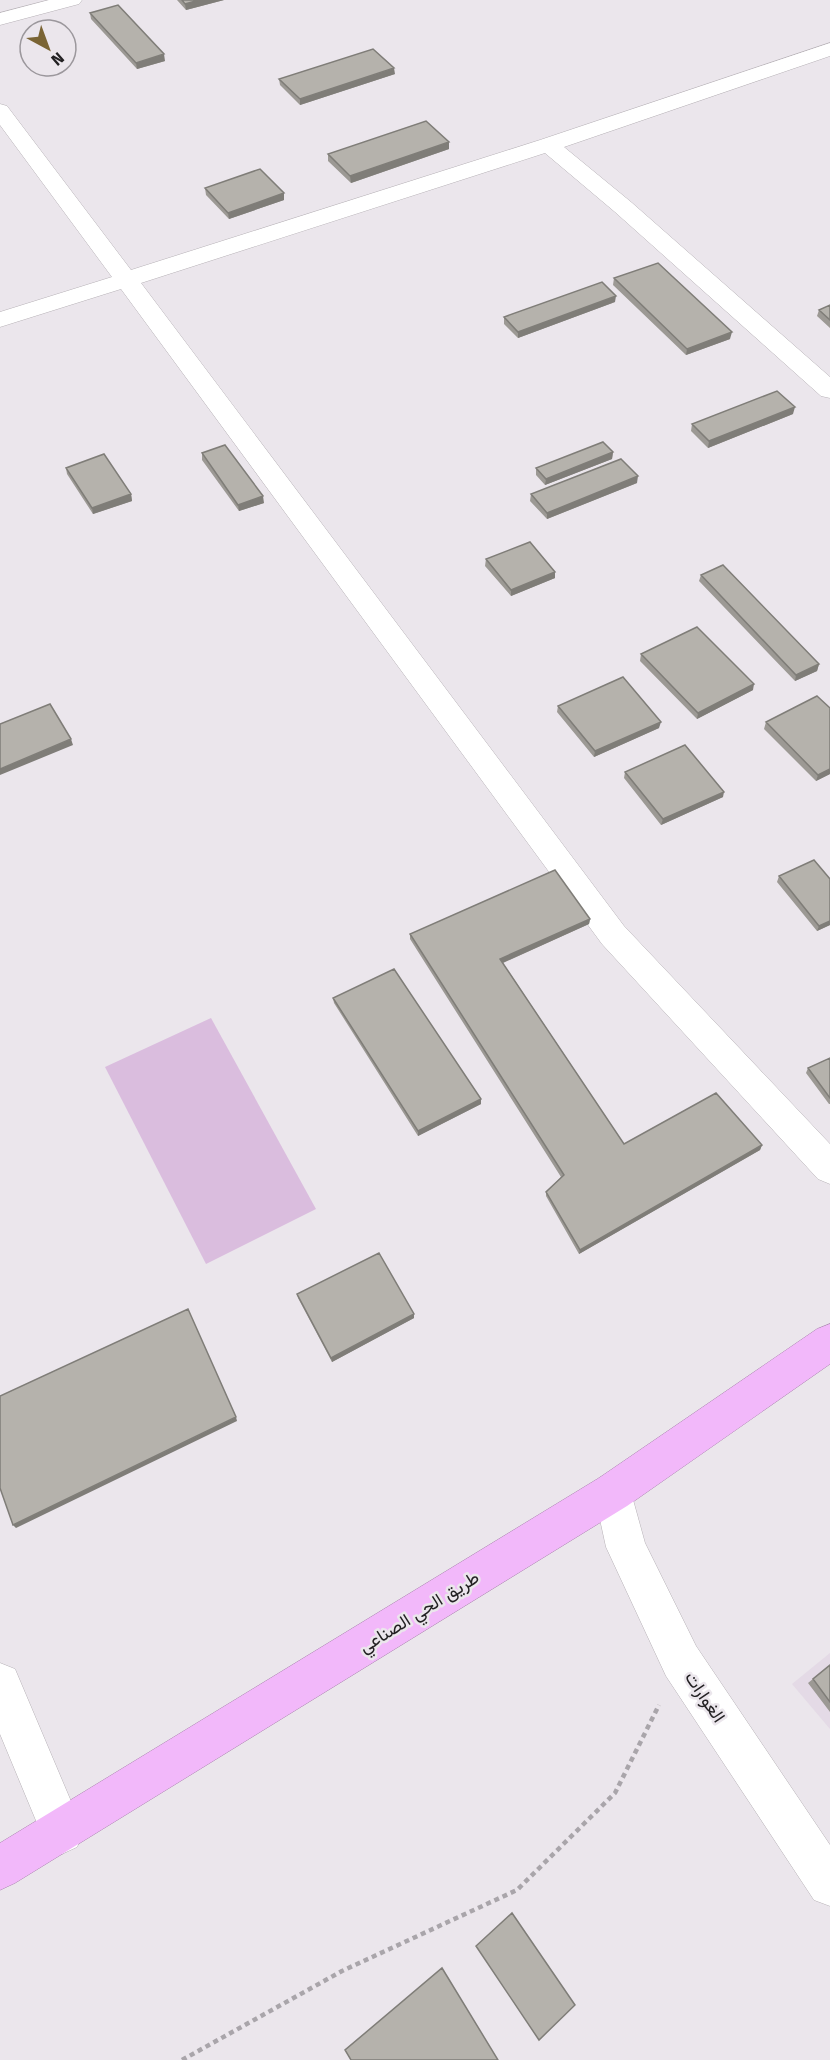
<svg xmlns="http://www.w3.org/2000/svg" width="830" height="2060" font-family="'Fira Sans',Vazirmatn,sans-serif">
	<rect width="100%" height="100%" fill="#ebe6ec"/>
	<path fill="#e4dae6" d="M830,1653V1729L792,1684Z"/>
	<path fill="#dabdde" d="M211,1018L316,1209L206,1264L105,1067Z"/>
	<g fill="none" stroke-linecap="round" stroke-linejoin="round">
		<g stroke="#b6b1b6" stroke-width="1">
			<path id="minor" d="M49,0H82L79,4L0,25V13Z
				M830,43V56L564,147L631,202L830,377V398L821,396L615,212L545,153L141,283L624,926L830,1144V1184L818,1179L602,944L121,289L0,327V312L112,277L0,125V104L7,106L131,270L540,140Z
				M613,1473L627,1478L645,1543L696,1646L830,1845V1906L814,1900L666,1676L606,1547L594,1492L599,1478Z
				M0,1663L15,1669L84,1832L77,1847L62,1854L47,1847L0,1734Z"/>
		</g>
		<g stroke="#aa83af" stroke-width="1">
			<path id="highway" d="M830,1324V1364L627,1506L15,1883L0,1890V1843L599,1478L817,1329Z"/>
		</g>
		<path stroke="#a9a5aa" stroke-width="4.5" stroke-dasharray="5 4" stroke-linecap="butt" d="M182,2060L342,1971L517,1890L615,1793L659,1705"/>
		<use href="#minor" fill="#fff" fill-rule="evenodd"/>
		<use href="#highway" fill="#f2b8fa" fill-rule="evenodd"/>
	</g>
	<path fill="#9c9994" d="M177,0H224L186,10Z
		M90,13L165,61L137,69L91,19Z
		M395,74L300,105L280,85L279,79Z
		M449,149L351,183L328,161V154Z
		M205,188L284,193V200L229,219L206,195Z
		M614,278L730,339L686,355L613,285Z
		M615,302L518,338L504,324V317Z
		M830,305V328L817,316L819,310Z
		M793,414L708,448L691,431L692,424Z
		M613,452L612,459L545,485L536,475V468Z
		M202,453L264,503L239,511L202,460Z
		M66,468L131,494L132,501L93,514L67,474Z
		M637,483L547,519L530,501L531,494Z
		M486,559L555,578L511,596L485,566Z
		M701,575L819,664L817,671L795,681L699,581Z
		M641,654L753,690L697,719L640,661Z
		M558,706L659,728L594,757L557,712Z
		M766,722L830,774L816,781L764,729Z
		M625,772L723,797L661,825L624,778Z
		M779,876L830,925L817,931L777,882Z
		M590,919L589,924L503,963L624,1144L762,1145L760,1150L579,1254L546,1196V1192L561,1177L410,939V934Z
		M333,998L481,1104L418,1136L334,1003Z
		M830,1058V1104H829L806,1073L808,1068Z
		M297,1294L414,1318L332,1362L298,1298Z
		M830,1665V1712L808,1683Z"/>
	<path fill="#7f7d78" d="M199,0H224L186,10L185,4Z
		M164,54L165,61L137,69L136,63Z
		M394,68L395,74L300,105V99Z
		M449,142V149L351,183L350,176Z
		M284,193V200L229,219L228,213Z
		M616,296L615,302L518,338V332Z
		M732,332L730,339L686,355L687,349Z
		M795,407L793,414L708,448L709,441Z
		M613,452L612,459L545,485L546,479Z
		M638,476L637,483L547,519V513Z
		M131,494L132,501L93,514L92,508Z
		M263,496L264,503L239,511L238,505Z
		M555,572V578L511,596V590Z
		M819,664L817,671L795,681L796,675Z
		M754,684L753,690L697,719L698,713Z
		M661,722L659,728L594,757L595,751Z
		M71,739L73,745L0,775V769Z
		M830,769V774L816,781L818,775Z
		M724,792L723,797L661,825L663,819Z
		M590,919L589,924L500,964V959Z
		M830,921V925L817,931L819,926Z
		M481,1099V1104L418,1136V1131Z
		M762,1145L760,1150L579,1254L580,1250Z
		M414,1314V1318L332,1362L331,1358Z
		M236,1417L237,1421L16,1528L13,1525Z"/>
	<path fill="#b5b2ac" stroke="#7f7d78" stroke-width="1.5" d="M182,0H199L185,4Z
		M118,5L164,54L136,63L90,13Z
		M373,49L394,68L300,99L279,79Z
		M426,121L449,142L350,176L328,154Z
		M260,169L284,193L228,213L205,188Z
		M658,263L732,332L687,349L614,278Z
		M602,282L616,296L518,332L504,317Z
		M830,305V320L819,310Z
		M777,391L795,407L709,441L692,424Z
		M603,442L613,452L546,479L536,468Z
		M225,445L263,496L238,505L202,453Z
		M104,454L131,494L92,508L66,468Z
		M621,459L638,476L547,513L531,494Z
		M530,542L555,572L511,590L486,559Z
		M723,565L819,664L796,675L701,575Z
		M697,627L754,684L698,713L641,654Z
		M623,677L661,722L595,751L558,706Z
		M817,696L830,708V769L818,775L766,722Z
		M50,704L71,739L0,769V724Z
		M685,745L724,792L663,819L625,772Z
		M814,860L830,879V921L819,926L779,876Z
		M555,870L590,919L500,959L624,1144L716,1093L762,1145L580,1250L546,1192L564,1175L410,934Z
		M394,969L481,1099L418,1131L333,998Z
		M830,1058V1098L808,1068Z
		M379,1253L414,1314L331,1358L297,1294Z
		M188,1309L236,1417L13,1525L0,1488V1396Z
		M830,1665V1702L813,1679Z
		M512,1913L575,2005L539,2040L476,1946Z
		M442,1968L498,2060H351L345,2050Z"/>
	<g text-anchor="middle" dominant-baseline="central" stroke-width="5" stroke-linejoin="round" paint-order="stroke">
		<g font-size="18" fill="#232123" stroke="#ebe6ec">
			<text transform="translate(419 1612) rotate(-32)">طريق الحي الصناعي</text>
			<text transform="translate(705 1697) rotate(56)">الغوارات</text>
		</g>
	</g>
	<g transform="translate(48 48) rotate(139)"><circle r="28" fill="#ebe6ec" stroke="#9b979c" stroke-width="1.5"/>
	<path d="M0-4.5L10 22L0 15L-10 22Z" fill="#7a6434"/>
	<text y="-9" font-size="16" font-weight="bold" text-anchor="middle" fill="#232123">N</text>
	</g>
</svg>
